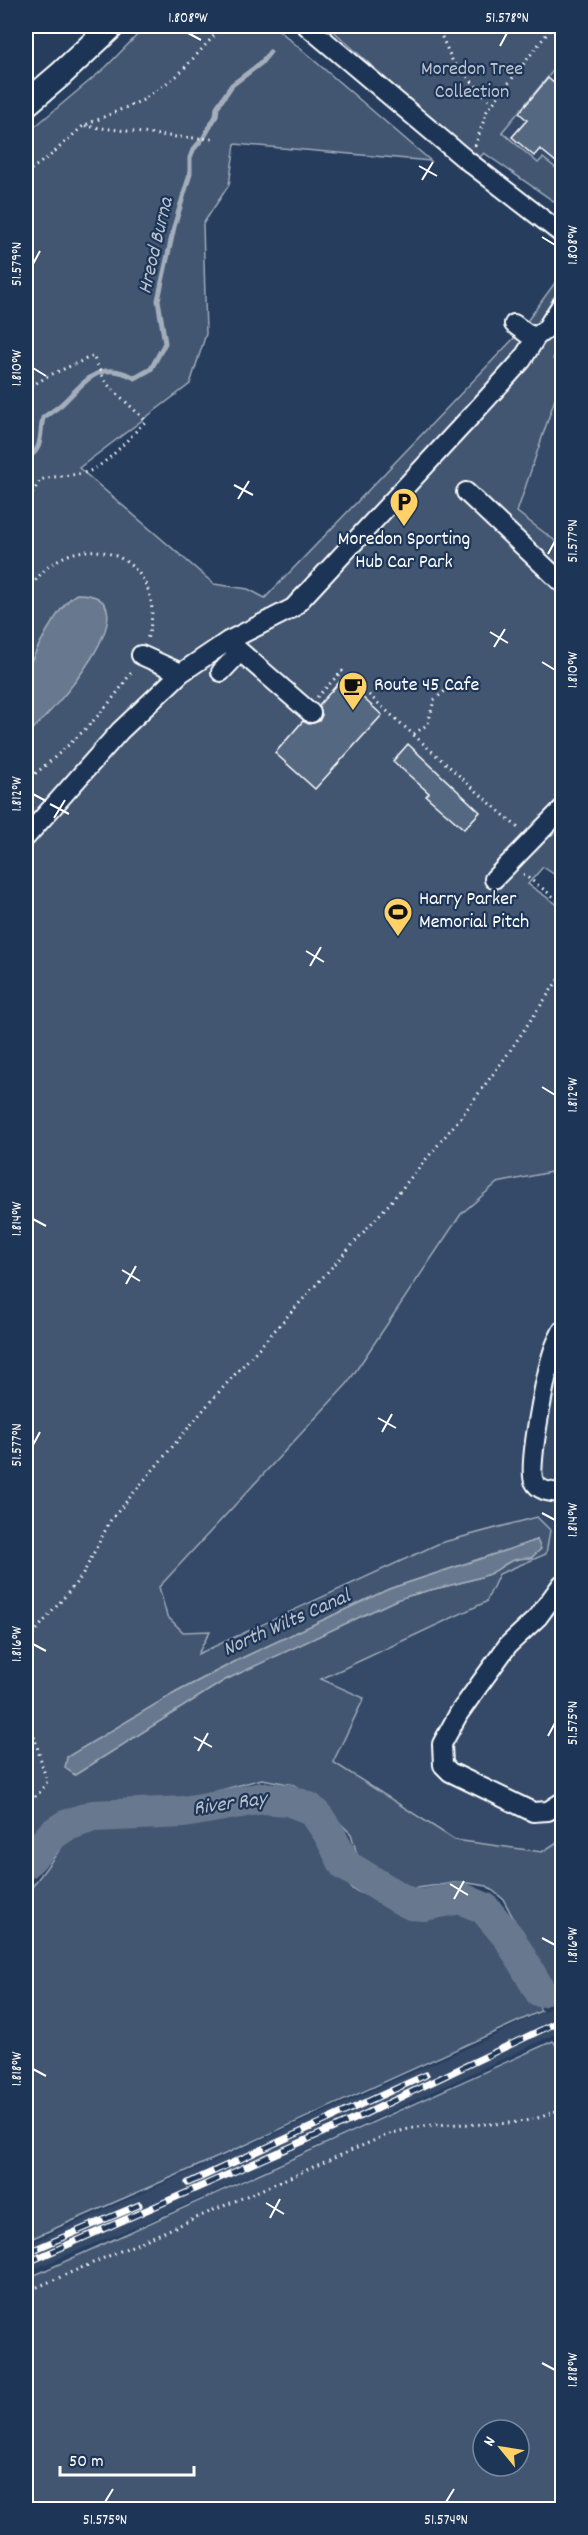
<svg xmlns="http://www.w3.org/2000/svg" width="588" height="2535" font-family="Dekko,sans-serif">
	<rect width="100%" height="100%" fill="#263d5e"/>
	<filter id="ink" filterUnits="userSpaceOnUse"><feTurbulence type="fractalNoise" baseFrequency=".0167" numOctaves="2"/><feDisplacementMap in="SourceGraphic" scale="12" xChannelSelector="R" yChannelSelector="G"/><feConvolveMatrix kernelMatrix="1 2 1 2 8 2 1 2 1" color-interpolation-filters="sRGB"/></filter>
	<g filter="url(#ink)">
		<path fill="#344a68" d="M562,60V173L543,159L539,164L502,132Z
			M562,378V546L517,513Z
			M562,1025V1839L543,1852L455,1841L333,1762L363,1699L320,1679L485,1602L499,1574L546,1554L537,1517L440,1543L263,1622L185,1661L141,1593Z
			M562,2002V2031L332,2139L147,2222L26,2272V2245L481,2042Z"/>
		<path fill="#425672" stroke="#a0aab8" stroke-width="1.5" fill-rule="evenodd" d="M146,26H274L431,161L235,144L229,185L203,224L206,334L190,384L79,468L214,584L248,589L265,598L517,335L562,273V338L553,359L562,365V378L517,512L562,546V877L561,879L543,867L528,884L562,908V1157L556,1171L497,1183L461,1214L347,1384L159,1587L167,1616L183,1632L210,1631L198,1654L440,1543L537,1517L550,1530L546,1554L499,1574L486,1602L321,1679L364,1698L333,1762L455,1840L542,1852L562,1839V1995L556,1998L503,1899L487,1886L461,1882L410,1889L374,1875L359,1861L351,1834L323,1806L294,1785L262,1779L173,1803H102L61,1827L26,1867V134L106,67ZM537,1540L532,1558C504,1557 503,1571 481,1577C452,1586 424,1590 396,1600L225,1680L75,1774L171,1695L242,1658L389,1589Z
			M328,26H562V60L502,132L538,163L543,158L562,173V207L484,153L476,161Z
			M264,1805L289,1810L311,1824L352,1889L385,1904L462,1912L487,1929L530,1988L541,2011L241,2147L26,2241V1895L72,1833L104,1821L172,1825Z
			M553,2041L562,2053V2509H26V2279ZM483,2430H519V2466H483Z"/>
		<path fill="#67788e" stroke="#a4aebb" stroke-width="1.5" d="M77,594C161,594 49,717 26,735C25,717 24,697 26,678C27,662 62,600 77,594Z
			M537,1540L541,1549L531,1558C504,1557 503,1571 481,1577C452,1586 424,1590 396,1600L225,1680L75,1775L65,1768L67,1757L171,1695L242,1658L389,1589Z"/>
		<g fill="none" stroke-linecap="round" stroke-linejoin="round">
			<path stroke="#a4aebb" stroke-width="5" d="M26,458C44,450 39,435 43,418C50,412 59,408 66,400C88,378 102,360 135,378L151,369L165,343L158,300L174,227L190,174V158L193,150L204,137L216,116L217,107L232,85L261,63L270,52"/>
			<path stroke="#67788e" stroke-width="32" d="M26,1863L53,1834L65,1826L93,1816L184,1812L263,1798L288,1800L309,1808L318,1817L330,1835L345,1865L401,1899L411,1904L424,1905L460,1898L484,1908L510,1939L540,1991"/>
		</g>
		<path fill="#556781" stroke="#fff" stroke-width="1.5" d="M548,78L562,90V155L556,162L540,149L534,156L512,137L527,120L519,113Z
			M342,679L382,715L315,789L275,753L303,721L309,724L319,721L322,715L319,705Z
			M408,744L480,812L464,829L426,796L429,793L393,761Z"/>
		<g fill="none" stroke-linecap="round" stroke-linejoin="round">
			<g stroke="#fff" stroke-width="22">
				<path id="minor" d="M307,26L465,159L562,234
					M514,324L526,333L536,337L546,329L562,304
					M466,492L562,583
					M228,641L311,713
					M141,655L181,673
					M221,672L240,652
					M26,837L120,731L181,673L228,641L293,608L472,415L522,360L536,337
					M494,879L562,809
					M562,1331C559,1337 555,1345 553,1352C547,1370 527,1467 534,1481C539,1492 552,1492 562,1493
					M562,1584L538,1617L508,1645L459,1713L442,1744L443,1765L450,1772L533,1812L548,1811L562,1802"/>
			</g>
			<g stroke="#fff" stroke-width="28">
				<path id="major" d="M26,104L60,75L112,26"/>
			</g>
			<path stroke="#fff" stroke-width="3" stroke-dasharray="1.5 4.5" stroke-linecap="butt" d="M437,26L453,62L492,103
				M132,32L138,26
				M85,126L176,137L216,139
				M475,146L487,111L553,26
				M26,173L51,155L83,126L143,100L178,75L223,26
				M26,389L50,375L93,356L106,383L146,421C129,437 111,461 90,471C79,476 55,475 40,480L26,505
				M26,596C68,512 176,556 147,639
				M317,697L342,671L518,828
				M414,734L428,724L434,700L452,685
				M26,781C65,750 107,713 133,669
				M523,874L562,903
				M26,1622L29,1639L26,1663
				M29,1639L82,1576L110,1521L210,1402L389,1204L461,1117L505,1058L562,974
				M26,1707L47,1782L39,1793L26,1805
				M26,2292L389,2134C404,2130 419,2126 434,2125C479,2122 522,2130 562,2108"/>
			<use href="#minor" stroke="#1d3557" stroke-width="18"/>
			<use href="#major" stroke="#1d3557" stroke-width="24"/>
			<g stroke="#fff" stroke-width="7">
				<path id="rail" d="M188,2183L426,2075
					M26,2253L139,2205
					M26,2263L361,2116L562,2020"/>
			</g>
			<use href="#rail" stroke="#1d3557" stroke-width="4.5" stroke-dasharray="14" stroke-linecap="butt"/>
		</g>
	</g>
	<path fill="none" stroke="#fff" stroke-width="2" d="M188,33L201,40M500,46L507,33M419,166L437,176M422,180L433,162M542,237L555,245M33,264L40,251M33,368L46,376M234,485L253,495M238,499L249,481M548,554L555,541M490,632L508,643M494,647L505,629M542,662L555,670M33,794L46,801M50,804L69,814M54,818L65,800M306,951L324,962M310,966L321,947M542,1087L555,1095M33,1219L46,1226M122,1270L140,1281M126,1284L136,1266M378,1418L396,1428M382,1432L392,1414M33,1445L40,1432M542,1513L555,1520M33,1644L46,1651M548,1736L555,1723M194,1737L212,1747M198,1751L208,1733M450,1884L468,1895M454,1899L464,1881M542,1938L555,1945M33,2069L46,2076M266,2203L284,2214M270,2218L280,2199M542,2363L555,2370M105,2502L113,2489M446,2502L454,2489"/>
	<defs>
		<g id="parking-pin" transform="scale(1.5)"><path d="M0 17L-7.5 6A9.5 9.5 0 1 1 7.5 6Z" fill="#ffd166" stroke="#1d3557"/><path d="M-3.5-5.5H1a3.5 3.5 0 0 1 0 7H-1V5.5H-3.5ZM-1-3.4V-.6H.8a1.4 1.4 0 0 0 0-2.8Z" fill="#111"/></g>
		<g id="cafe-pin" transform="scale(1.5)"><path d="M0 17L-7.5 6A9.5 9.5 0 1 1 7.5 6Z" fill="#ffd166" stroke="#1d3557"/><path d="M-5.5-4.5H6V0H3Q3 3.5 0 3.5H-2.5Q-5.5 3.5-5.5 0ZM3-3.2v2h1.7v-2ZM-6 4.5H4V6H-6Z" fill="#111"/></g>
		<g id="stadium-pin" transform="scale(1.5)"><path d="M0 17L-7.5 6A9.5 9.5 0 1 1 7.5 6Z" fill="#ffd166" stroke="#1d3557"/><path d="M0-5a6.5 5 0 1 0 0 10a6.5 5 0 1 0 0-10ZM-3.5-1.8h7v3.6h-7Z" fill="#111"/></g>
	</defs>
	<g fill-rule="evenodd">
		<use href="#parking-pin" x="404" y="502"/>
		<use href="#cafe-pin" x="353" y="686"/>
		<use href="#stadium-pin" x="398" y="912"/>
	</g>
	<g text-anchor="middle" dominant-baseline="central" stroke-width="4.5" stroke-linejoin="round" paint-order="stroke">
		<g font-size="20" fill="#bdc4ce" stroke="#1d3557">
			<text x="472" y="70">Moredon Tree<tspan x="472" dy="23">Collection</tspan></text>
		</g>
		<g font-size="20" fill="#fff" stroke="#1d3557" text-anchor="start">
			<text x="404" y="540" text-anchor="middle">Moredon Sporting<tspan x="404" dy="23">Hub Car Park</tspan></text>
			<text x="374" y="686">Route 45 Cafe</text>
			<text x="419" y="900">Harry Parker<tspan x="419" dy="23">Memorial Pitch</tspan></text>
		</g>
		<g font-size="21" font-style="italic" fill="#bbc2cc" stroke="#1d3557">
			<text transform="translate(157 246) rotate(-77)">Hreod Burna</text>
			<text transform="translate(287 1624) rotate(-24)">North Wilts Canal</text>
			<text transform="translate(230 1805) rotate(-8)">River Ray</text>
		</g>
	</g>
	<rect width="588" height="2535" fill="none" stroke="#1d3557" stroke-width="66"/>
	<g transform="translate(501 2448) rotate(300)"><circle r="28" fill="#1d3557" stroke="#77869a" stroke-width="1.5"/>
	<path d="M0-4.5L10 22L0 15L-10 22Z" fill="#ffd166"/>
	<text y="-9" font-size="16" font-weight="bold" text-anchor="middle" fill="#ffffff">N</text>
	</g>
	<path d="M60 2466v9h134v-9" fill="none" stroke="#ffffff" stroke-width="3"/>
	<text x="69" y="2466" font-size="18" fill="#ffffff" stroke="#1d3557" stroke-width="4.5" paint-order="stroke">50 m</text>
	<rect x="33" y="33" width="522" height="2469" fill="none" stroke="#fff" stroke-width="2"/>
	<g font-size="15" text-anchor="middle" fill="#fff">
		<text x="188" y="22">1.808°W</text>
		<text x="507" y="22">51.578°N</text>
		<text transform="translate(572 245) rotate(-90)" y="5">1.808°W</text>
		<text transform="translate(16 264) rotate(-90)" y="5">51.579°N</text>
		<text transform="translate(16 368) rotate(-90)" y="5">1.810°W</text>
		<text transform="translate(572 541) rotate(-90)" y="5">51.577°N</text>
		<text transform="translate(572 670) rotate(-90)" y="5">1.810°W</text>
		<text transform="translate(16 794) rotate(-90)" y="5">1.812°W</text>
		<text transform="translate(572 1095) rotate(-90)" y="5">1.812°W</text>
		<text transform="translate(16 1219) rotate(-90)" y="5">1.814°W</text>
		<text transform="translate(16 1445) rotate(-90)" y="5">51.577°N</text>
		<text transform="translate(572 1520) rotate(-90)" y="5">1.814°W</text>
		<text transform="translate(16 1644) rotate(-90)" y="5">1.816°W</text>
		<text transform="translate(572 1723) rotate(-90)" y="5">51.575°N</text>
		<text transform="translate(572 1945) rotate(-90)" y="5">1.816°W</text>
		<text transform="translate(16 2069) rotate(-90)" y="5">1.818°W</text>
		<text transform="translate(572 2370) rotate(-90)" y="5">1.818°W</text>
		<text x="105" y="2524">51.575°N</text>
		<text x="446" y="2524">51.574°N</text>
	</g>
</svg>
